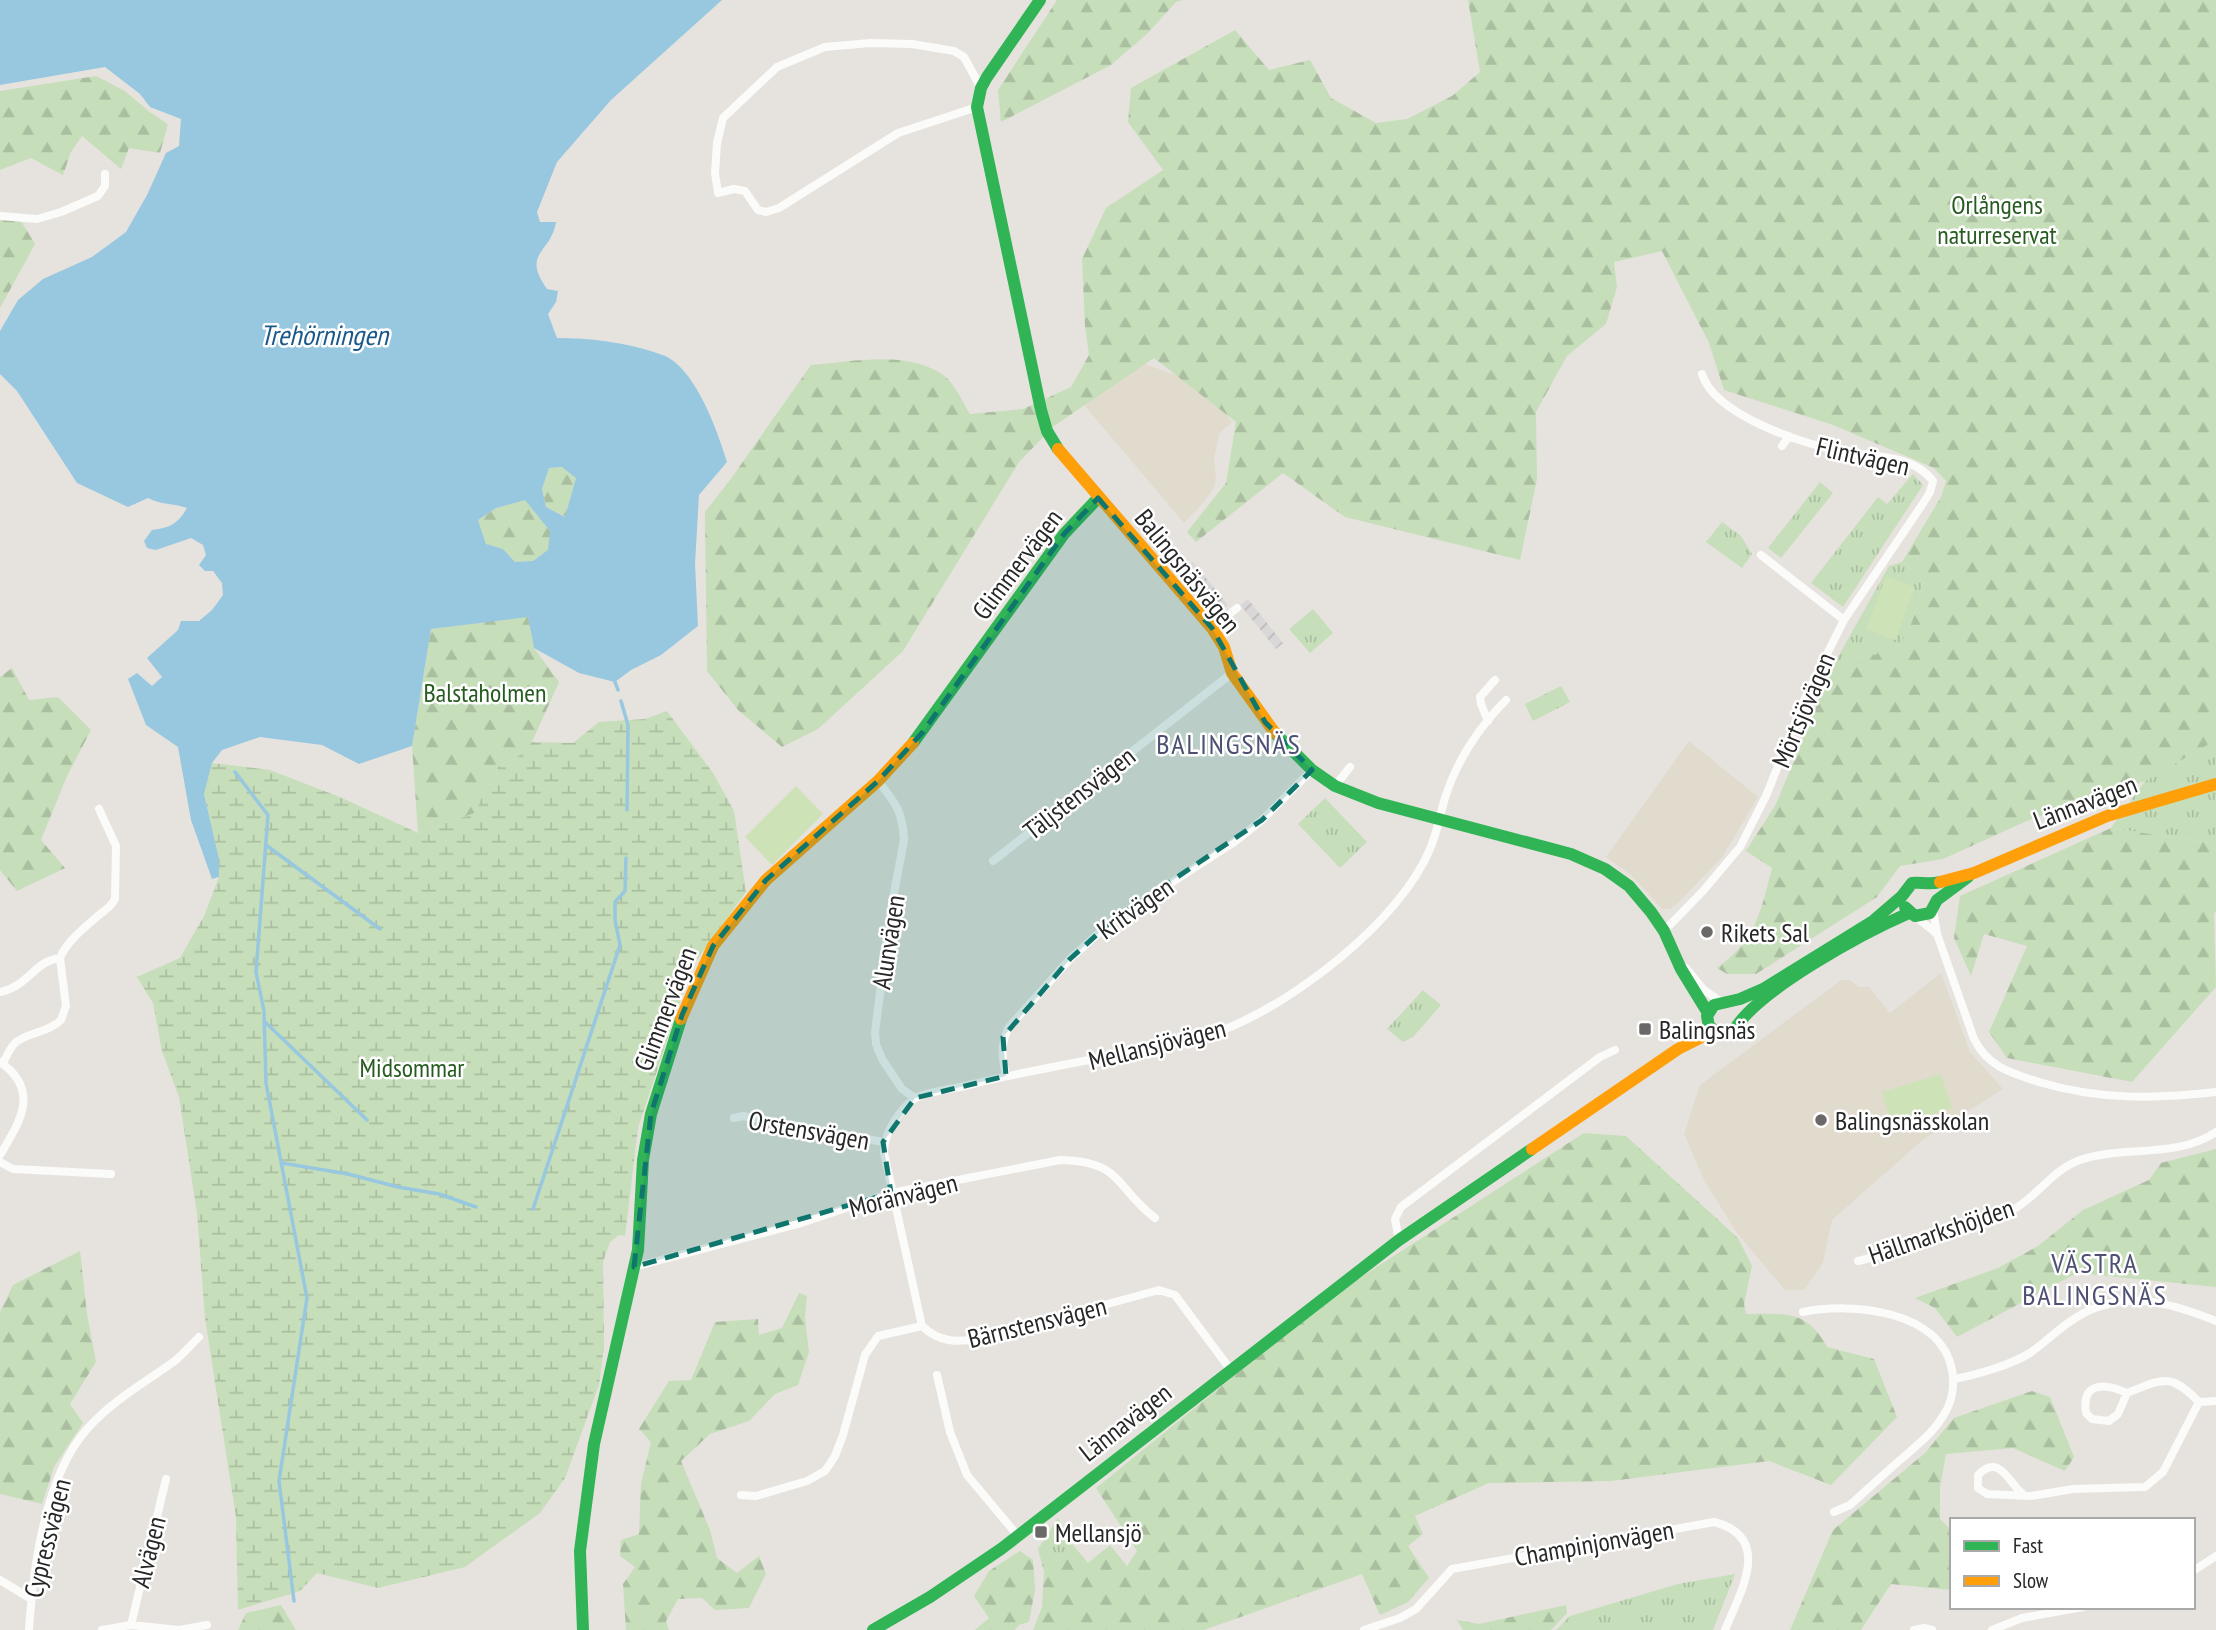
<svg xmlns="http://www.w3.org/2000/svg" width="2216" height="1630" font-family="'PT Sans Narrow',sans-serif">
	<defs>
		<pattern id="industrial-furrows" width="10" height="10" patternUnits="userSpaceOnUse" patternTransform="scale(1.75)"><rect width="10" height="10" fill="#dad7d9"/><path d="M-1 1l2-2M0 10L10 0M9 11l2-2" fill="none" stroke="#bbb9ba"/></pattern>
		<pattern id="grass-tufts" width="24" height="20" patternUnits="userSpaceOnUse" patternTransform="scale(1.75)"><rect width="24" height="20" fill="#c6deba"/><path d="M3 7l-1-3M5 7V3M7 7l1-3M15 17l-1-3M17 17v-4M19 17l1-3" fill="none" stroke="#aabea0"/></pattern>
		<pattern id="forest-firs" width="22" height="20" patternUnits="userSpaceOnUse" patternTransform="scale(1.75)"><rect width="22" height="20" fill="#c6deba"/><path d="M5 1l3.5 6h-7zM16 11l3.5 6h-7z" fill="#aabea0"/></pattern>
		<pattern id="wetland-marsh" width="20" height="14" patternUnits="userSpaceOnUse" patternTransform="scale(1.75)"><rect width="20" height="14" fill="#c6deba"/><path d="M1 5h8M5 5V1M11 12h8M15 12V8" fill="none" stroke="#aabea0"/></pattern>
	</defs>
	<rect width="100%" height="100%" fill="#e6e3de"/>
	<path fill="url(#industrial-furrows)" d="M1193,562L1228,605L1221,611L1186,568Z
		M1248,599L1283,643L1276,649L1240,605Z"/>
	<path fill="#e0dbcd" d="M1134,360L1203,385L1232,422L1219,434L1214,460L1216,478L1214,488L1203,503L1184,523L1085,406Z
		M1689,741L1758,797L1723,856L1679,902L1670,909H1662L1631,875L1606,857Z
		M1941,973L1970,1052L2003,1089L1924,1139L1832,1220L1823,1263L1804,1290H1785L1737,1233L1705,1182L1684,1134L1700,1085L1841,980H1850L1859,987H1869L1890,1013Z"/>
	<path fill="url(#grass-tufts)" d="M1913,474L1923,485L1843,607L1811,583L1878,497L1887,504Z
		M1820,482L1833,493L1781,558L1768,548Z
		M1722,522L1741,536L1752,554L1742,568L1706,542Z
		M1902,562L1922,575C1923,594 1910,640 1893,649C1884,654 1847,660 1834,664L1889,566Z
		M1313,609L1333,633L1310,653L1289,629Z
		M1561,686L1570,702L1533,721L1525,704Z
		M2216,740V841L2210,843L2111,828L2145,781Z
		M1325,798L1367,842L1340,868L1298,824Z
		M1423,990L1441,1005L1413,1037L1403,1042L1387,1029Z
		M1058,1518L1073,1545L1044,1572L1038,1549Z
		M1735,1574L1713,1630H1556L1570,1616L1678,1584Z"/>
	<path fill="url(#forest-firs)" d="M1057,0H1183L1176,2L1147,34L1111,65L1001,122L998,90Z
		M1468,0H2216V740L2145,781L2029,820L1943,859L1900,866L1877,897L1756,974H1727L1717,968C1757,939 1760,913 1772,868L1746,851L1776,804L1834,664C1847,660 1884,654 1893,649C1910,640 1923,594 1922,576L1902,562L1941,497L1946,481L1934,468L1833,425L1724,390L1709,343L1662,251L1614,262L1617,287L1606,324L1567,356L1536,412L1537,479L1520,560L1345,517L1283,473L1196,542L1187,532L1226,483L1236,422L1154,358L1054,426L1019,462L903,651L818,729L782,747L738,710L707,671L705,512L730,480L811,365C852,362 899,351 937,371C953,379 961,399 970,414L1023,409L1071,387L1089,355L1085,326L1082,259L1106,208L1163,170L1128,122L1131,88L1235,30L1269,70L1310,60L1331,98L1376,123L1407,119L1452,96L1480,72Z
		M96,76L125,91L151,113L168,124L160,153L129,148L121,169L82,136L71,152L63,175L31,158L0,170V91Z
		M0,219L21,221L35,244L0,308Z
		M562,467L576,477L566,517L546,507L542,489L549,468Z
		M525,499L551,532L548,551L533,561L515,562L503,549L486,544L478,520L496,508Z
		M528,616L534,648L559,682L532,742L517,757L499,766L484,792L475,813L418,833L412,746L431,629Z
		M12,668L29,700L58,697L91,730L67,776L41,840L65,868L17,891L0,870V677Z
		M2111,828L2210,843L2216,841V912L2214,913L2216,987L2132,1082L2007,1058L1989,1032L2027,946L1984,934L1971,976L1954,938L1960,896Z
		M1584,1133L1626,1136L1738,1238L1752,1266L1744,1304L1746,1314C1784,1314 1807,1309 1827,1347L1874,1359L1897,1417L1831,1485L1769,1461L1611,1481L1489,1483L1415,1516L1423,1534L1408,1546L1429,1578L1408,1602L1380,1615L1362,1574L1204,1630H1033L1042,1607L1044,1572L1073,1545L1088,1563L1110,1545L1127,1566L1137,1551L1096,1488L1335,1294Z
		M2216,1149V1287L2077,1273L1957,1337L1935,1308L1915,1298L1998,1268L2038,1246L2083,1210L2149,1180L2161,1163Z
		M80,1251L87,1314L96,1362L70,1404L83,1423L54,1467L42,1504L0,1494V1312L13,1285Z
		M799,1293L807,1296L805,1317L809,1352L798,1385L775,1394L749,1421L710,1434L681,1461L710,1530L717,1558L737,1573L759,1556L766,1574L749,1608L715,1610L702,1598L678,1599L666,1621L669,1630H626L623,1584L635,1567L620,1556L621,1540L639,1534L641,1484L651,1442L639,1429L669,1381L691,1380L715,1322L758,1319L759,1335L782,1328Z
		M2032,1391L2050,1397L2074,1457L2065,1471L2013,1448L1946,1454L1940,1487V1519L1952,1531V1590L1891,1584L1861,1630H1790L1833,1530L1925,1453L1954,1418Z
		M1020,1551L1033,1560L1035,1590L1029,1622L1019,1625L1015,1630H975L989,1618L974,1596L989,1571Z
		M281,1605L296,1630H238L246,1613Z
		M1566,1605L1567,1613L1551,1630H1463L1457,1620L1479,1624Z"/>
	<path fill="url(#wetland-marsh)" d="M667,711L713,773L734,811L746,892L691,968L638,1128L625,1236L619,1235L610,1242L603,1262L604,1346L599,1385L565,1478L540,1513L465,1567L378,1588L317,1573L300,1591L238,1610L236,1517L205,1318L197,1213L179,1097L162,1051L153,1003L137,977L180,958L204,916L219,877V859L204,794L212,763L270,770L342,798L418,833L475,813L484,792L499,766L517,757L532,742L573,743L599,722L645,719Z"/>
	<path fill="#cee2b8" d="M1886,576L1915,587L1895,640L1866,629Z
		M796,786L823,814L772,865L745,837Z
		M1941,1074L1952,1108L1892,1126L1882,1092Z"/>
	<path fill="#98c7e0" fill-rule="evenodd" d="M0,0H722L611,100L557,162L537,212L540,222H556C551,254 521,252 547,289L558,291L556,302L548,314L557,338C590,338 622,342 654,352C658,354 665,355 669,358C698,376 717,430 727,462L699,495L695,564L698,626L661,655L631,670L615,682L579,673L534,648L528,617L431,629L412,746L359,764L322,745L260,737L222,750L212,763L204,794L219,859V877L212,879L191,820L178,747L146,725L128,679L137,673L152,686L162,677L147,658L178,630L181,621H199L212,610L223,595L222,583L213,571H205L199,565L206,555L203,545L191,538L156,550L147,548L144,541L152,530C169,528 178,524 187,508C173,503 161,505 148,498L128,507L77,483L17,391L0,374V331L18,300L43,279L92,257L126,232L147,195L166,153L179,146L181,119L150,107L140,94L105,67L0,85ZM562,467L576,478L565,517L546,507L542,489L549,468ZM525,500L550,531L548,550L533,561L515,562L503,549L486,544L478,520L496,508Z"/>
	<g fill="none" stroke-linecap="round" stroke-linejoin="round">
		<path stroke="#98c7e0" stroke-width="3.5" d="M615,682L618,690
			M621,701L628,725L627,810
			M235,772L268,815L256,972L264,1011L266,1083L307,1298L279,1481L294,1601
			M266,845L380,929
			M265,1022L367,1120
			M282,1163L348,1174L398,1187L439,1194L476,1207
			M533,1209L620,945L615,920V902L625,891L626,858"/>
		<path stroke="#fbfbfa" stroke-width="8" d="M977,107L898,133L779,208L766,212L758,210L745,191L734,189L718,193L715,173L717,143L723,118L777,67L825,47L870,43L912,44L954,51L964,57L981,88
			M0,216L37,219L61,212L98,196L105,186V174
			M1782,446L1789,436
			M1761,555L1844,620
			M1212,628L1237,608
			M1488,721L1481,704L1480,697L1495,680
			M878,781C895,802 903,812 904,840L891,909L875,1032L876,1044L882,1059L902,1089L915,1098
			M1335,786L1350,767
			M993,861L1232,673
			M1933,910L1937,934L1974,1039C1988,1067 2011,1073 2039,1082C2098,1100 2155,1099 2216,1092
			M1915,916L1937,934
			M1664,931L1703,891L1740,847L1766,796L1805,698L1844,620L1922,505L1930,492L1933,481C1913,454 1873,457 1844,452C1804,444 1715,416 1702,374
			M60,958C67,941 85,927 99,915C105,910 111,907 115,899L116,846L99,809
			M1686,968L1703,989L1721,1002
			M0,992C29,986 34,961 60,958L66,1006L61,1020C48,1033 27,1032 15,1043C10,1048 6,1057 3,1063
			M0,1062C41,1090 20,1122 0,1155
			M1006,1076C1002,1058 1000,1044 1009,1027L1070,959L1112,921L1233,843L1262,820L1312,770
			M734,1118L743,1116L883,1142
			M0,1162L13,1169L111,1174
			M1399,1240L1395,1219L1401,1207L1600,1057L1615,1050
			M1858,1261C1894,1253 1925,1237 1959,1225C1978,1219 1999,1218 2016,1208C2039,1194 2054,1169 2080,1160C2124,1145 2176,1159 2216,1132
			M634,1267L798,1224L891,1193L1060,1160C1122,1161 1115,1187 1155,1218
			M1803,1312C1851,1302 1941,1310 1952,1370C1955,1386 1952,1403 1943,1416C1934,1432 1919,1443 1906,1455C1887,1471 1869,1488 1850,1505L1834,1512
			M922,1326L884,1153C883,1135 899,1110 914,1099C924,1092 952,1089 965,1086C1021,1072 1079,1062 1136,1051C1165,1045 1196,1041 1223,1030C1295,1002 1400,921 1430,849C1437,833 1440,815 1445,798C1456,762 1479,727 1506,700
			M937,1375L950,1432L967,1475L1018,1536
			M1954,1379C1976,1375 2011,1365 2030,1353C2046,1342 2060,1327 2077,1317C2124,1289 2169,1302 2216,1321
			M2127,1393L2118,1414L2109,1421L2092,1419L2086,1413C2081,1381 2106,1383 2127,1393C2163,1379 2170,1372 2199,1402L2216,1401
			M741,1495L756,1496L807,1481L825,1471L835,1456L843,1435L865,1355L878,1336L922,1326C940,1343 956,1342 979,1339L1159,1290L1175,1295L1230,1369
			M2024,1495C2009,1485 2001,1452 1978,1475V1488L1987,1494L2031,1496L2073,1489L2145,1487L2163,1472L2199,1402
			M2193,1571L2216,1556
			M0,1580L31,1599
			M131,1625L166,1479
			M29,1630C33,1569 45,1475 88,1428C113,1400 146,1382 176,1360C184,1353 191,1345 199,1337
			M102,1630L131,1625L179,1630L207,1625
			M1364,1630L1400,1618L1416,1609L1452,1569L1714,1522C1774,1537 1740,1593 1725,1630
			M1914,1630L1924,1628L1932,1630
			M1992,1630L2022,1618L2083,1607"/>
		<path stroke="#30b455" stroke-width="12" d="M1040,0L987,77L981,88L977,107L1041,410L1047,431L1058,449
			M1275,733L1312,770L1335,786L1378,803L1571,854L1605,869L1629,886L1651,912L1664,931L1681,969L1708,1013
			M913,743L1064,534L1098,498
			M1905,907L1915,916L1930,913L1937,900L1968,877
			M1909,913C1865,932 1755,991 1733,1032L1719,1034L1709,1026L1707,1016L1714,1005L1740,999L1763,989L1873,921L1902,896L1912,883C1922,882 1930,885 1940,882
			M583,1630L580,1551L594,1444L638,1250L643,1160L651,1114L681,1019
			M873,1630L930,1597L1001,1549L1399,1240L1532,1149"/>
		<path stroke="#ff9f0a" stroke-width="12" d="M1058,449L1212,628L1224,647L1232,673L1275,733
			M1940,882L1974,873L2107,816L2216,784
			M681,1019L713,946L766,880L878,781L913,743
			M1532,1149L1678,1049L1714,1031"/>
	</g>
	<path fill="#0f766e" fill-opacity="0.2" stroke="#0f766e" stroke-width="5" stroke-dasharray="14 9" stroke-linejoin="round" d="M1098,498L1212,628L1265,722L1312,770L1262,820L1112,921L1070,959L1003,1037L1006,1076L915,1098L883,1142L891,1193L634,1267L651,1114L682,1015L713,946L766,880L878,781L922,733L1064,534Z"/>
	<g fill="#6a6967" stroke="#fff" stroke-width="2.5">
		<circle cx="1707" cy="932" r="7"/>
		<rect x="1638" y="1022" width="14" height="14" rx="3.5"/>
		<circle cx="1821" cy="1120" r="7"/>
		<rect x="1034" y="1525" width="14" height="14" rx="3.5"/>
	</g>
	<g text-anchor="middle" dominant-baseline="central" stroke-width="5" stroke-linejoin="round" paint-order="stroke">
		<g font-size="26" fill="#275c20" stroke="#fff">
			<text x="1997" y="204">Orlångens<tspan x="1997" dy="30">naturreservat</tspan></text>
			<text x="485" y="692">Balstaholmen</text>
			<text x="412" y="1067">Midsommar</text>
		</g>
		<g font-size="26" fill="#272727" stroke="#fff">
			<text transform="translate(1863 456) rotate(13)">Flintvägen</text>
			<text transform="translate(1017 564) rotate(-53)">Glimmervägen</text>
			<text transform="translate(1188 571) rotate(51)">Balingsnäsvägen</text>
			<text transform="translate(1803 710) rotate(-67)">Mörtsjövägen</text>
			<text transform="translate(1079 793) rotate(-38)">Täljstensvägen</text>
			<text transform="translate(2085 802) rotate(-21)">Lännavägen</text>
			<text transform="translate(1135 908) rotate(-35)">Kritvägen</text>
			<text transform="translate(888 942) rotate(-81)">Alunvägen</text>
			<text transform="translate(665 1009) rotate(-69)">Glimmervägen</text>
			<text transform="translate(1157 1044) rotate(-14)">Mellansjövägen</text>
			<text transform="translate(809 1130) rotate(10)">Orstensvägen</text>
			<text transform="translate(903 1195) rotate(-14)">Moränvägen</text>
			<text transform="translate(1941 1231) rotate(-19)">Hällmarkshöjden</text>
			<text transform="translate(1037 1322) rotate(-14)">Bärnstensvägen</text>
			<text transform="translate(1125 1422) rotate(-38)">Lännavägen</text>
			<text transform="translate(47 1538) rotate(-76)">Cypressvägen</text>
			<text transform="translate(1594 1543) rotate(-10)">Champinjonvägen</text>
			<text transform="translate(148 1552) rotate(-76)">Alvägen</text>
		</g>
		<g font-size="26" fill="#272727" stroke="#fff" text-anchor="start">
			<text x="1721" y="932">Rikets Sal</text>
			<text x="1659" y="1029">Balingsnäs</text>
			<text x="1835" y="1120">Balingsnässkolan</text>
			<text x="1055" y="1532">Mellansjö</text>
		</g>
		<g font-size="28" font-style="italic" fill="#1a5889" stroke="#fff">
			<text x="324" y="334">Trehörningen</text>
		</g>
		<g font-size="28" letter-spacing="2" fill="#4d5073" stroke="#fff">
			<text x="1229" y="743">BALINGSNÄS</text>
			<text x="2095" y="1262">VÄSTRA<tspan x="2095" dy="32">BALINGSNÄS</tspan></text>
		</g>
	</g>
	<rect x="1950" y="1518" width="245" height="91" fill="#ffffff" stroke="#a9a9a9" stroke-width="2"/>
	<rect x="1964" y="1541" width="35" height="10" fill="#30b455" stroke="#a9a9a9" stroke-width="2"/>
	<text x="2013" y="1553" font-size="21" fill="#272727">Fast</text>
	<rect x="1964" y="1576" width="35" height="10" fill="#ff9f0a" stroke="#a9a9a9" stroke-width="2"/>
	<text x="2013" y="1588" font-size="21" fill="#272727">Slow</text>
</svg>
